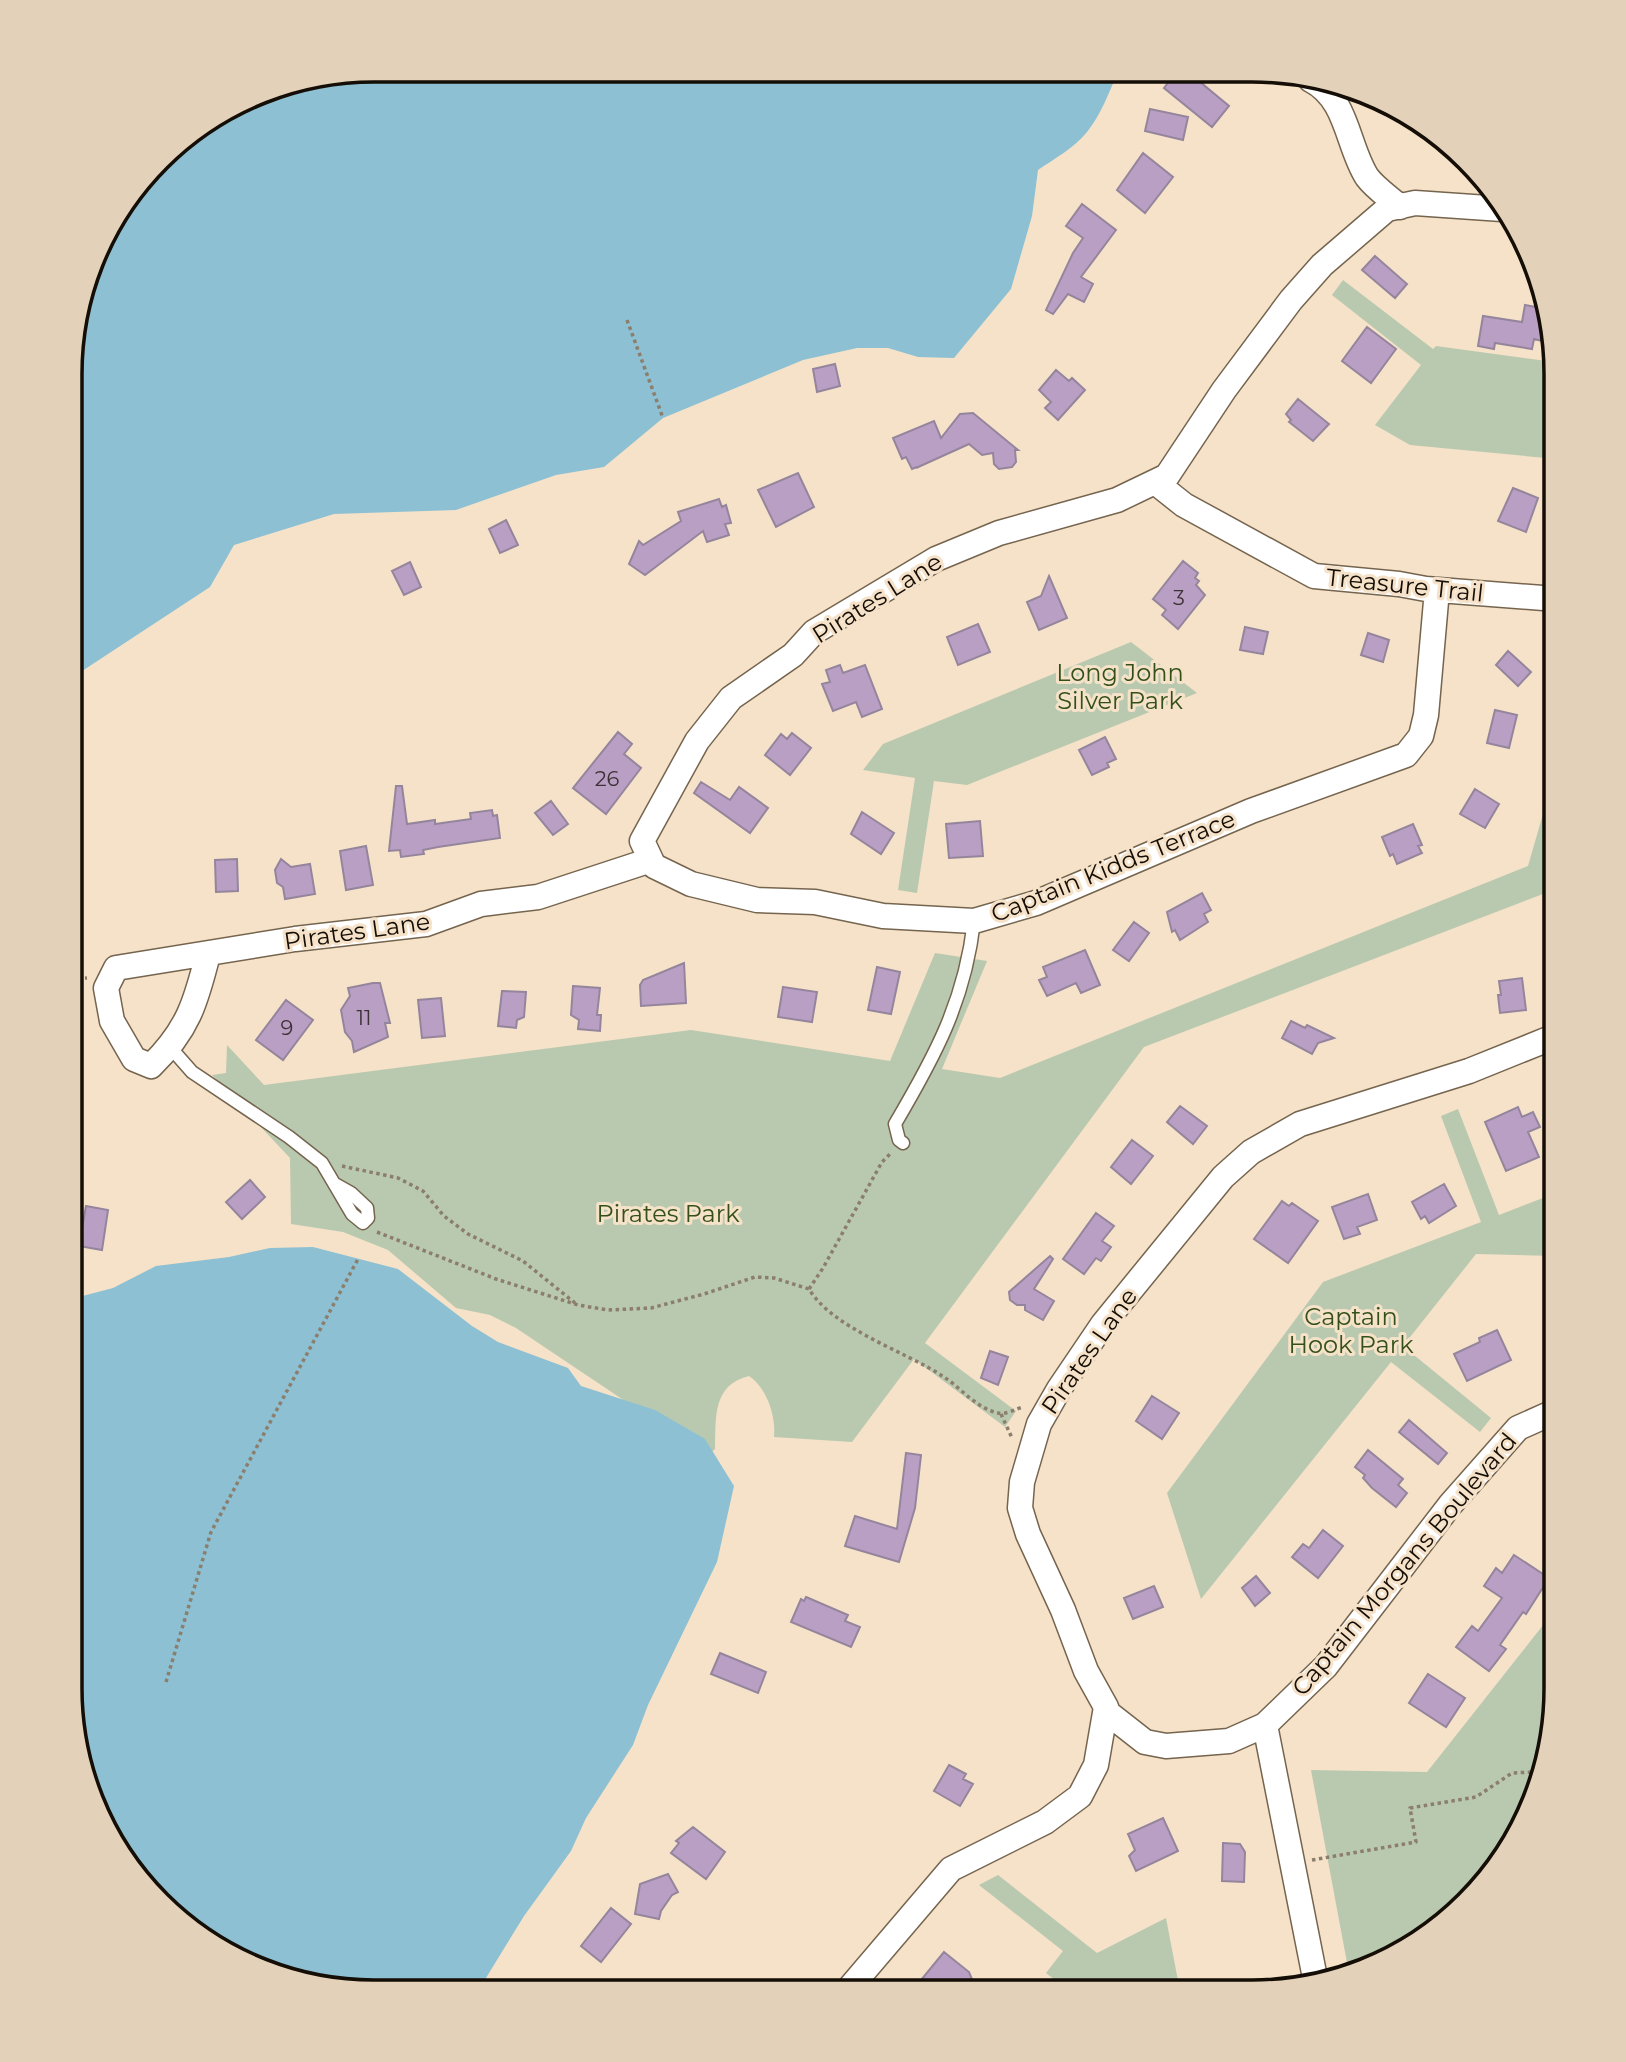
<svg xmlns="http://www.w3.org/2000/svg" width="1626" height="2062" font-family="Montserrat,sans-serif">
	<rect width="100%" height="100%" fill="#f5e2c9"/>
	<path fill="#b9c9af" d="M1343,280L1433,349L1436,346L1554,362L1556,459L1410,445L1375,425L1421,365L1332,295Z
		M1131,642L1197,693L967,785L934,781L917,893L898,890L915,778L863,770L883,744Z
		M1556,769V889L1144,1047L925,1343L1016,1411L1005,1427L914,1359L852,1442L774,1437C776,1416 767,1388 749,1376C712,1385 716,1418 715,1449L707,1456L516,1328L490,1315L456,1308L388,1250L343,1232L291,1224L290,1158L212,1075L226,1073L227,1045L264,1085L691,1030L890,1061L935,953L987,961L942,1069L1000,1078L1528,866Z
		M1458,1109L1499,1215L1556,1193V1256L1476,1254L1403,1346L1491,1418L1480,1432L1391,1362L1201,1599L1167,1493L1323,1282L1481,1222L1441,1116Z
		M1555,1610V1707L1515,1840L1467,1903L1403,1951L1348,1968L1311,1770L1427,1772Z
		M998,1875L1097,1953L1166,1918L1180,1991H1069L1046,1973L1063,1951L979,1885Z"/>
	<path fill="#8dc0d2" d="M375,70L1118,72C1109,92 1101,115 1087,132C1074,148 1054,159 1038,170L1032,216L1011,289L954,358L918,357L888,348H857L803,360L663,418L604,467L556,475L456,510L334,514L234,545L210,587L76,675L72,681L73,334L111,223L174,145L276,86Z
		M313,1247L398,1269L472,1326L498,1342L568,1368L581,1386L655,1410L705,1439L734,1486L717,1562L648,1705L633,1745L586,1818L571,1851L524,1916L478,1991H354L277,1976L206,1941L111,1839L80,1766L70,1688L71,1299L113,1288L156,1266L229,1257L270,1248Z"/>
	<path fill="#b99fc4" stroke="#95859c" stroke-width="2" d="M1176,72H1188L1229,106L1212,127L1164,88Z
		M1150,109L1188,117L1183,140L1145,131Z
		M1143,153L1173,177L1145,213L1117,190Z
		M1082,204L1116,230L1081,277L1093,284L1084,302L1068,294L1053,314L1046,310L1073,253L1083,238L1066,226Z
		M1375,256L1407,284L1395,298L1362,270Z
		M1525,305L1547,309L1542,341L1534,339L1532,349L1495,343L1494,349L1478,346L1483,316L1522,322Z
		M1367,327L1396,349L1371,383L1342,361Z
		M835,364L840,386L817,392L813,369Z
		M1056,370L1069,381L1072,378L1085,390L1058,420L1045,408L1051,402L1039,390Z
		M1298,399L1329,424L1313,441L1289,422L1291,420L1286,414Z
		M973,413L1018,450H1015L1016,462L1012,467L999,469L994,464L993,453L982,455L969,444L916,468L917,467L912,469L906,457L902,459L893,438L934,421L941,438L960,414Z
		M798,473L814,507L776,527L758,490Z
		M1513,488L1538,498L1526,532L1498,521Z
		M719,499L722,507L726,505L731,523L725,524L729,535L707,542L703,531L645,575L629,564L639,541L643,545L681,521L678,512Z
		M506,520L518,545L500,553L489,529Z
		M1183,561L1198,573L1195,578L1199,581L1196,585L1205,595L1178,629L1162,615L1166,610L1153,599Z
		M410,562L421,587L404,595L392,571Z
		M1049,576L1067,618L1039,630L1027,602L1041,596Z
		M978,624L990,652L958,665L947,637Z
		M1245,627L1268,632L1263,654L1240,650Z
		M1368,633L1389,640L1383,662L1361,655Z
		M1508,651L1531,672L1518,686L1496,665Z
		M840,665L843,673L865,665L882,709L862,717L856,702L833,711L822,684L830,682L826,670Z
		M1495,710L1517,715L1509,748L1487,743Z
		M618,732L632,744L624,754L641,768L606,814L573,788Z
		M792,733L811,748L790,775L765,755L781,734L787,739Z
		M1105,737L1116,759L1107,763L1109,767L1092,775L1079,750Z
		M701,782L730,800L739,787L768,808L750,833L694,793Z
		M396,786H402L407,824L435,820V824L471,819L470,813L492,810L493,816L497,815L500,838L438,847L423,850L424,854L401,857L400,850L389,851Z
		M1475,789L1499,804L1485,828L1460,814Z
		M551,801L568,824L553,835L535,813Z
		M862,812L894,833L881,854L851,834Z
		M980,821L983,856L949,858L946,824Z
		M1413,824L1422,845L1418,846L1422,853L1397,864L1393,854L1390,856L1382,837Z
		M366,846L373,885L346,890L340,851Z
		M237,859L238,891L216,892L215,860Z
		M281,859L291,867L310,864L315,894L285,899L283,887L277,883L275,870Z
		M1202,893L1211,910L1204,914L1208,922L1180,940L1175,930L1172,932L1167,912Z
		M1134,922L1149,933L1129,961L1113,950Z
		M1085,950L1100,985L1081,993L1076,983L1047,996L1039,980L1047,977L1043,967Z
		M684,963L686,1003L641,1006L640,985L643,980Z
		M877,967L900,972L891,1014L868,1010Z
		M1522,978L1526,1010L1500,1013L1498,995H1501L1499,981Z
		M373,983H380L390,1023H385L388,1037L354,1052L352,1041L345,1032L341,1010L350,996L348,988Z
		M573,986L600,988L597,1015H601L600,1031L578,1029L579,1020L571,1015Z
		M783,987L817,992L812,1022L778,1017Z
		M502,991L526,992L524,1017L517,1020L516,1028L498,1026Z
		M441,998L445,1036L422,1038L418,1000Z
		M286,1000L313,1020L283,1060L256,1040Z
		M1291,1021L1305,1028L1307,1025L1334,1038L1318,1043L1312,1054L1282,1038Z
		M1180,1106L1207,1126L1193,1144L1167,1122Z
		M1518,1107L1522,1117L1533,1112L1540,1127L1528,1132L1539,1157L1506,1171L1485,1122Z
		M1132,1140L1153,1156L1131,1184L1111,1167Z
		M250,1180L265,1197L242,1219L226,1202Z
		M1444,1184L1456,1206L1429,1223L1425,1216L1421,1219L1412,1202Z
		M1368,1194L1377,1220L1357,1227L1360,1234L1344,1239L1332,1207Z
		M1282,1201L1289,1206L1292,1203L1318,1221L1288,1263L1254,1239Z
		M86,1206L108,1210L102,1250L79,1246Z
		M1096,1213L1114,1226L1102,1241L1111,1247L1101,1261L1096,1258L1084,1274L1063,1259Z
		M1050,1256L1053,1259L1034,1289L1054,1301L1043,1320L1025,1310V1305H1017L1010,1300L1009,1292Z
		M1497,1330L1511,1360L1467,1381L1454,1354L1480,1342L1479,1338Z
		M990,1351L1008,1357L998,1385L981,1378Z
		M1152,1396L1179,1413L1162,1439L1136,1421Z
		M1409,1420L1447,1453L1438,1464L1399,1432Z
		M1368,1450L1403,1479L1398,1485L1407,1493L1396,1507L1372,1488L1363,1478L1365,1475L1355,1467Z
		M906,1453L921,1455L915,1508L899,1562L845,1546L855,1516L897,1529Z
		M1323,1530L1343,1546L1318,1578L1292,1557L1303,1544L1309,1548Z
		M1514,1555L1549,1578L1526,1614L1523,1612L1500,1645L1506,1649L1489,1671L1456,1647L1472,1626L1478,1631L1502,1598L1484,1586L1496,1568L1502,1573Z
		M1256,1576L1270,1593L1255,1606L1242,1588Z
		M1154,1586L1163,1607L1133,1619L1124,1598Z
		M806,1597L848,1615L845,1621L860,1627L851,1647L791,1622L801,1599L804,1601Z
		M720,1653L766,1672L758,1693L711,1674Z
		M1428,1674L1465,1698L1446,1727L1409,1703Z
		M949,1765L966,1774L963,1779L973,1784L960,1806L934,1791Z
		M1163,1818L1178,1851L1136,1871L1129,1856L1135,1850L1128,1834Z
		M693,1827L725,1852L706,1879L671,1853L679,1843L676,1841Z
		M1223,1843L1240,1844L1245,1852L1244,1882L1222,1881Z
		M668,1874L678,1892L672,1895L661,1911L659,1919L635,1914L640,1884Z
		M611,1908L631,1924L601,1962L581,1946Z
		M944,1952L969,1972L977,1991H912Z"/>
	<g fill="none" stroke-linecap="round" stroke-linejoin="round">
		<g stroke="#75644e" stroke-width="15">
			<path id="lane" d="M170,1047L192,1072L289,1137L322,1163L352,1214L363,1223L368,1218L367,1208L351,1193L335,1184
				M903,1143L899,1140L895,1124C935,1056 965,1001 974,921"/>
		</g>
		<g stroke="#75644e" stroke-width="27">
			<path id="street" d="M1311,80C1348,99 1347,146 1367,177C1375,188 1390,198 1400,207
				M1155,482L1184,505L1314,576L1399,584L1426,589L1556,599
				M651,860L654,866L691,884L757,900L815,902L883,916L974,921L1036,903L1251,811L1406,755L1421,736L1426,715L1437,590
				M208,954C196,1002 188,1030 151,1066L134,1059L112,1021L106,988L116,968L295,939L426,924L481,904L538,897L651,860L642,841L697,741L731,698L793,655L814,632L936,559L999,533L1117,500L1167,476L1224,390L1291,300L1322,265L1387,209L1415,203L1502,209
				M1106,1707L1108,1713L1145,1742L1166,1746L1229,1741L1265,1725
				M1315,1978L1265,1725L1326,1666L1450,1505L1518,1428L1556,1411
				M847,1991L951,1869L1045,1822L1080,1796L1096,1765L1106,1707L1086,1671L1063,1610L1028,1534L1020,1508L1022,1482L1039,1424L1059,1389L1103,1324L1223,1177L1251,1152L1300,1124L1469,1071L1556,1036"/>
		</g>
		<path stroke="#8b7e6d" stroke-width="3.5" stroke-dasharray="3.5 3.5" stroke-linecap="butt" d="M627,320L663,418
			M71,979L87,978
			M342,1166L398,1178L423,1191L444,1216L468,1234L523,1261L575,1303
			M377,1232L496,1279L578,1305L608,1310L651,1308L704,1294L755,1277L774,1278L809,1289C833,1329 905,1351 944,1377C962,1389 976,1408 998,1413C1005,1415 1016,1409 1023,1407
			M809,1289L823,1268L882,1162L890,1154
			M1001,1414L1012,1438
			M166,1682L211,1532L358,1259
			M1312,1860L1416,1842L1410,1808L1476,1797L1512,1773L1535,1772"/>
		<use href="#lane" stroke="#fff" stroke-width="12"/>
		<use href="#street" stroke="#fff" stroke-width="24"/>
	</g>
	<g text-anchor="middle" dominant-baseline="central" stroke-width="6" stroke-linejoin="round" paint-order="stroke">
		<g font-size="21" fill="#3e3236">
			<text x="1179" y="597">3</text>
			<text x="607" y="778">26</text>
			<text x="364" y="1017">11</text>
			<text x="287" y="1027">9</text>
		</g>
		<g font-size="24" fill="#150e06" stroke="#f5e2c9">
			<text transform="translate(1405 585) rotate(6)">Treasure Trail</text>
			<text transform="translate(877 598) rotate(-32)">Pirates Lane</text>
			<text transform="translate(1113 866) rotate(-22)">Captain Kidds Terrace</text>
			<text transform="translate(357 931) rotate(-8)">Pirates Lane</text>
			<text transform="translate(1089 1351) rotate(-55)">Pirates Lane</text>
			<text transform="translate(1404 1564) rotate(-50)">Captain Morgans Boulevard</text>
		</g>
		<g font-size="24" fill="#335019" stroke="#f5e2c9">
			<text x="1120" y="672">Long John<tspan x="1120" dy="28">Silver Park</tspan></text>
			<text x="668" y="1213">Pirates Park</text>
			<text x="1351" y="1316">Captain<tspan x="1351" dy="28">Hook Park</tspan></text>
		</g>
	</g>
	<path d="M0 0H1626V2062H0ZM374 82H1252A292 292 0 0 1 1544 374V1688A292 292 0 0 1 1252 1980H374A292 292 0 0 1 82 1688V374A292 292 0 0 1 374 82Z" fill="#e3d1b9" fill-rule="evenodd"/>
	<path fill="none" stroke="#150e06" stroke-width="3.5" d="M374 82H1252A292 292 0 0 1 1544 374V1688A292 292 0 0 1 1252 1980H374A292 292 0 0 1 82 1688V374A292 292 0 0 1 374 82Z"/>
</svg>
